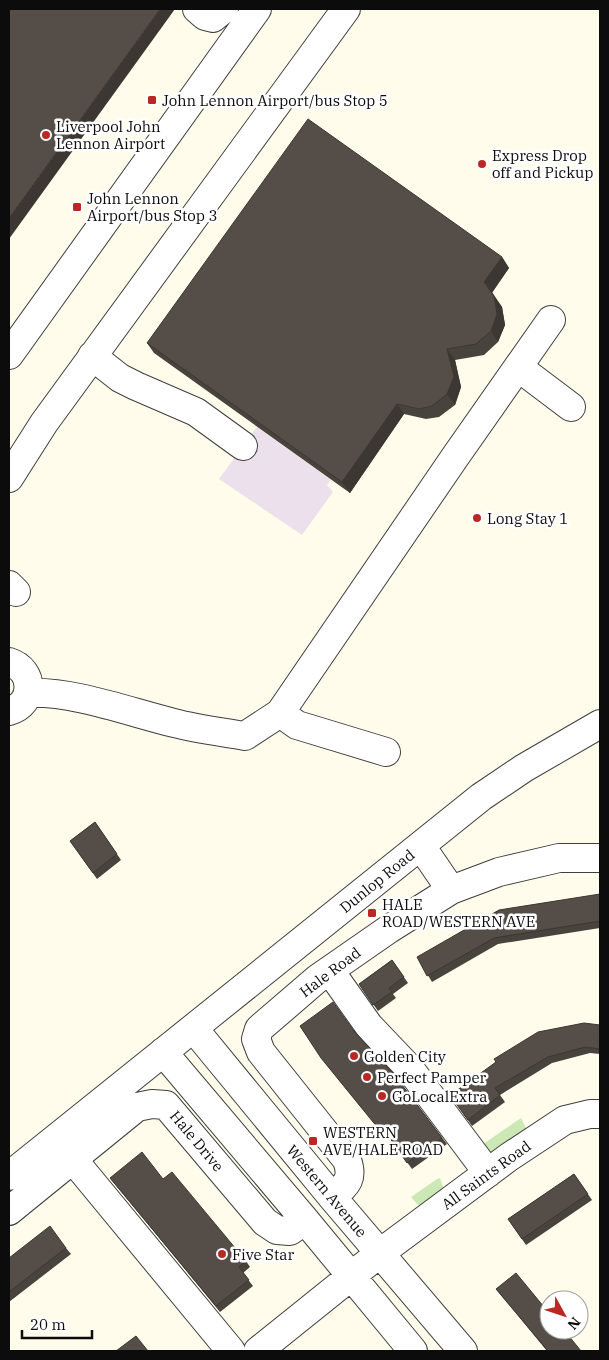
<svg xmlns="http://www.w3.org/2000/svg" width="609" height="1360" font-family="'IBM Plex Serif',serif">
	<rect width="100%" height="100%" fill="#fffceb"/>
	<path fill="#ebe0eb" d="M257,427L331,480L327,485L333,492L302,535L219,479Z"/>
	<path fill="#cce9b5" d="M521,1118L527,1130L489,1156L476,1149Z
		M440,1178L444,1190L421,1206L417,1204L411,1197L437,1179Z"/>
	<g fill="none" stroke-linecap="round" stroke-linejoin="round">
		<g stroke="#3f3f3f" stroke-width="30">
			<path id="minor" d="M197,9L205,16L213,18L224,9
				M9,355L257,9
				M92,356L120,378L136,386L196,412L243,446
				M518,367L571,407
				M9,478L44,423L346,9
				M9,585L16,592
				M9,662C35,670 35,704 9,711
				M28,693C74,691 129,712 174,723C197,729 222,732 245,736L280,713L455,457L551,320
				M280,713L297,725L386,752
				M421,846L451,890
				M330,971L369,1026L410,1069L488,1173
				M194,1029L332,1197L463,1351
				M163,1052L305,1220L413,1351
				M61,1145L231,1351
				M9,1176L481,797L524,768L600,724
				M332,1197C346,1185 354,1180 347,1160L261,1052L256,1039L259,1029L317,979L389,929L451,890L499,872L559,858H600
				M9,1211L137,1107L152,1104L166,1105L265,1222L277,1230L290,1231L305,1220
				M258,1351L380,1253L509,1157L565,1120L590,1114H600"/>
		</g>
		<use href="#minor" stroke="#fff" stroke-width="28"/>
	</g>
	<path fill="#49433e" d="M502,257L509,268L492,292L502,307L505,325L498,342L484,355L455,360L461,387L455,405L439,417L426,419L404,414L350,493L154,353L147,343Z
		M95,822L121,860L97,879L70,841Z
		M600,894V928L498,944L432,982L417,957Z
		M392,960L408,983L393,994L396,998L378,1011L359,984Z
		M600,1025V1054L590,1053L552,1063L500,1095L505,1102L472,1126L455,1102Z
		M300,1026L353,1030L393,1073L447,1144L412,1169L389,1137L387,1139L326,1064Z
		M574,1174L592,1200L526,1245L508,1219Z
		M110,1178L163,1179L246,1261L250,1267L243,1273L253,1286L220,1312Z
		M66,1248L71,1254L9,1302V1258Z
		M496,1289L581,1351H547Z"/>
	<path fill="#3c3732" d="M160,9H175L9,239V218Z
		M502,257L509,268L492,293L484,282Z
		M494,296L502,307L505,325L498,342L491,331Z
		M447,349L455,360L461,387L455,405L447,394Z
		M397,404L404,414L350,493L342,482Z"/>
	<path fill="#554e48" stroke="#3c3732" d="M9,9H160L9,218Z
		M308,119L502,257L484,282L494,296L497,314L491,331L476,344L447,349L454,377L447,394L432,406L419,409L397,404L342,482L147,343Z
		M95,822L117,854L93,873L70,841Z
		M600,894V921L494,938L427,976L417,957L499,910Z
		M392,960L404,977L389,988L392,992L373,1005L359,984Z
		M333,1002L353,1030L393,1073L442,1138L407,1163L385,1131L382,1133L321,1058L300,1026Z
		M584,1023L600,1025V1049L585,1047L548,1057L495,1088L500,1095L468,1120L455,1102L461,1098L456,1091L496,1062L494,1059L538,1032Z
		M142,1152L163,1179L172,1172L246,1261L239,1267L249,1280L216,1306L110,1178Z
		M574,1174L588,1194L522,1239L508,1219Z
		M50,1226L66,1248L9,1292V1258Z
		M516,1273L549,1313V1330H564L581,1351H548L496,1289Z
		M136,1336L148,1351H116Z"/>
	<g fill="#bb2824" stroke="#fff" stroke-width="2">
		<rect x="147" y="95" width="10" height="10" rx="2.5"/>
		<circle cx="46" cy="135" r="5"/>
		<circle cx="482" cy="164" r="5"/>
		<rect x="72" y="202" width="10" height="10" rx="2.5"/>
		<circle cx="477" cy="518" r="5"/>
		<rect x="367" y="908" width="10" height="10" rx="2.5"/>
		<circle cx="354" cy="1056" r="5"/>
		<circle cx="367" cy="1077" r="5"/>
		<circle cx="382" cy="1096" r="5"/>
		<rect x="308" y="1136" width="10" height="10" rx="2.5"/>
		<circle cx="222" cy="1254" r="5"/>
	</g>
	<g text-anchor="middle" dominant-baseline="central" stroke-width="5" stroke-linejoin="round" paint-order="stroke">
		<g font-size="15" fill="#0c0c0c" stroke="#fff" text-anchor="start">
			<text x="162" y="100">John Lennon Airport/bus Stop 5</text>
			<text x="56" y="126">Liverpool John<tspan x="56" dy="17">Lennon Airport</tspan></text>
			<text x="492" y="155">Express Drop<tspan x="492" dy="17">off and Pickup</tspan></text>
			<text x="87" y="198">John Lennon<tspan x="87" dy="17">Airport/bus Stop 3</tspan></text>
			<text x="487" y="518">Long Stay 1</text>
			<text x="382" y="904">HALE<tspan x="382" dy="17">ROAD/WESTERN AVE</tspan></text>
			<text x="364" y="1056">Golden City</text>
			<text x="377" y="1077">Perfect Pamper</text>
			<text x="392" y="1096">GoLocalExtra</text>
			<text x="323" y="1132">WESTERN<tspan x="323" dy="17">AVE/HALE ROAD</tspan></text>
			<text x="232" y="1254">Five Star</text>
		</g>
		<g font-size="15" fill="#0c0c0c" stroke="#fff">
			<text transform="translate(377 881) rotate(-39)">Dunlop Road</text>
			<text transform="translate(330 972) rotate(-37)">Hale Road</text>
			<text transform="translate(197 1141) rotate(50)">Hale Drive</text>
			<text transform="translate(486 1175) rotate(-36)">All Saints Road</text>
			<text transform="translate(327 1191) rotate(50)">Western Avenue</text>
		</g>
	</g>
	<rect width="609" height="1360" fill="none" stroke="#0c0c0c" stroke-width="20"/>
	<g transform="translate(564 1315) rotate(130)"><circle r="24" fill="#ffffff" stroke="#9e9e9e"/>
	<path d="M0-4L9 19L0 12L-9 19Z" fill="#bb2824"/>
	<text y="-8" font-size="14" font-weight="bold" text-anchor="middle" fill="#0c0c0c">N</text>
	</g>
	<path d="M22 1330v8h70v-8" fill="none" stroke="#0c0c0c" stroke-width="2.5"/>
	<text x="30" y="1330" font-size="15" fill="#0c0c0c" stroke="#ffffff" stroke-width="4" paint-order="stroke">20 m</text>
</svg>
